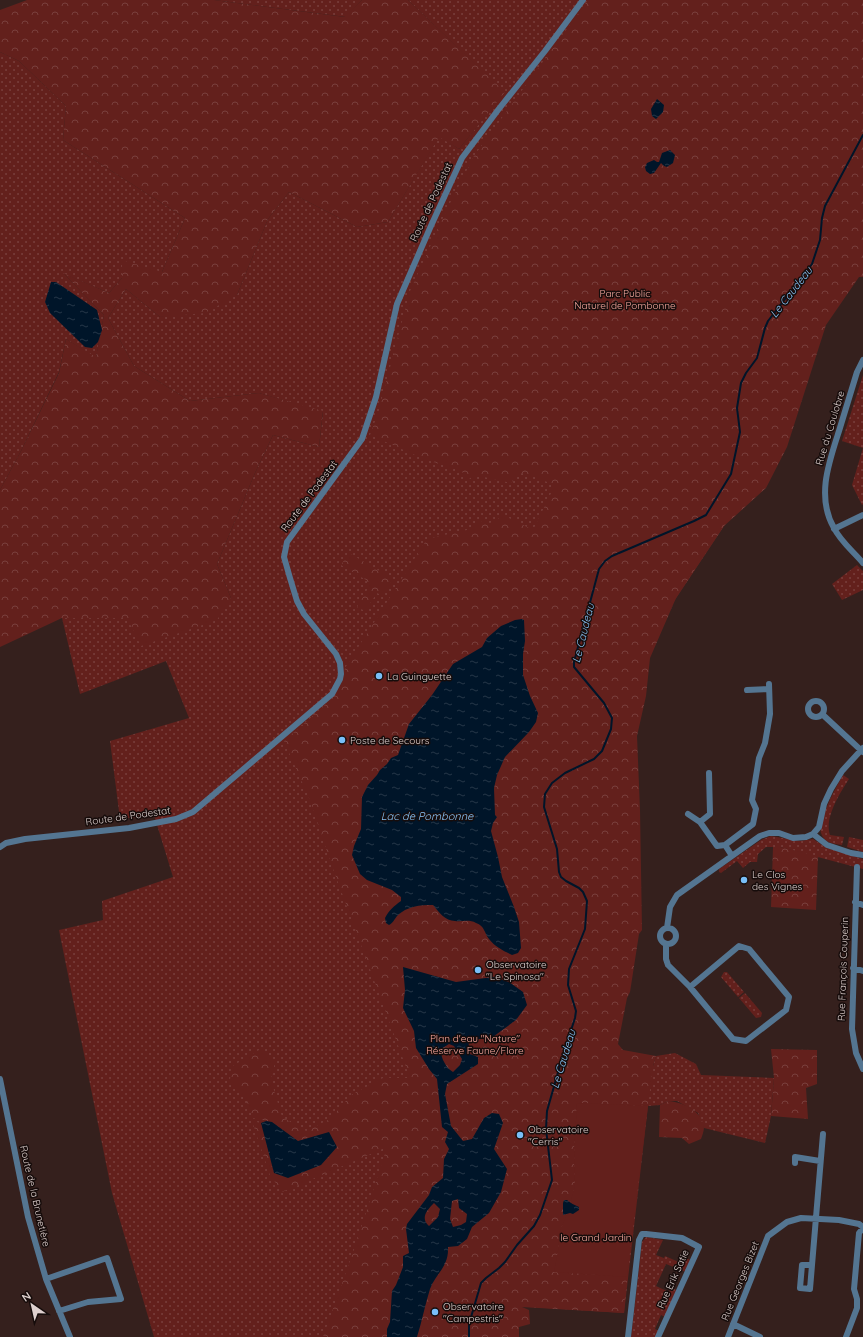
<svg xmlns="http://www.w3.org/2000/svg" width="863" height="1337" font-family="Quicksand,sans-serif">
	<defs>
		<pattern id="grass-dots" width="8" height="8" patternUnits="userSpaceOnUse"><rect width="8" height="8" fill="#63201c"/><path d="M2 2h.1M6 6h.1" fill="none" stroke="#793f3c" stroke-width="1.8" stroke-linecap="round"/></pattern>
		<pattern id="forest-crowns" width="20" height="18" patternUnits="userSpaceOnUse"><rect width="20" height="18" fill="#63201c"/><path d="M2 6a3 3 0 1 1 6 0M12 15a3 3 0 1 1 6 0" fill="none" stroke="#793f3c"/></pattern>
		<pattern id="water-ripples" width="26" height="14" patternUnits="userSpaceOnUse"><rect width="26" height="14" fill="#001529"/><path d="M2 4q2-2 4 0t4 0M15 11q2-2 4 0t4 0" fill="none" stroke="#253647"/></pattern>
	</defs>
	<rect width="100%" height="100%" fill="#35201d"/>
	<path fill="url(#grass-dots)" d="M214,0H362L346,17Z
		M408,0H863L854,267L724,526L627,672L603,1055L653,1066L656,1056L675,1053L696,1064L701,1075L774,1078L771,1116L765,1143L704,1128L698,1113L677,1101H668L660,1105L648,1106L624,1313L513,1306V1337H154L112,1193L59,930L103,920L102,901L173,877L154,815L120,819L110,741L189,718L166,661L80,694L62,618H127L231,598L217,564L255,473L273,435L319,447L323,412L259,393L190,401L134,366L108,318L126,289L160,317L237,295L268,219L289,192L357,227L388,222L439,136L459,149L504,92Z
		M0,52L19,61L66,106L63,140L185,218L162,272L122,278L109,293L64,274L104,315L96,358L66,339L59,372L21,451L0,490Z
		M863,375V448L842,441Z
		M863,448V504L862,505L852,485Z
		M857,565L863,571V590L842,600L832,584Z
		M843,775L849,779C840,793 824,818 830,835L844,837L842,845C834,844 824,843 821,833C818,820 836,787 843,775Z
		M771,836L800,841L813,839L827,848L863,859V869L780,847H766L758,854L757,862H750L743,868L737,861L721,873L719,872V869L761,840Z
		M849,837L863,840V852L847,847Z
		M724,972H727L744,992L738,997L721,977Z
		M745,993L762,1013L761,1017L756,1018L739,998Z
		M646,1237L663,1240L656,1255L664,1258L665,1256L681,1263L685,1258L691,1260L686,1272L666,1264L656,1286L669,1292L671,1288L677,1290L665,1317L661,1315L655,1329L659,1331L656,1337H631L642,1242Z"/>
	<path fill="url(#forest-crowns)" d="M27,0H214L345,17L362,0H408L505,92L459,149L439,137L388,222L357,227L289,192L268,219L237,295L205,313L160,317L126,289L108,318L134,366L190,401L259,393L323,411L319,447L273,435L255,473L217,564L231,598L217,620L141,646L127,618H62L0,647V490L21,451L59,373L66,339L96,357L104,315L63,273L109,293L122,278V260L162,272L185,218L63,140L66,106L19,61L0,52V10Z
		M588,0H863V277H859L826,325L787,447L766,488L724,526L676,598L650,658L646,696L637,736L640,810L642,930L639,934L630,992L627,998L618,1044L623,1050L656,1056L653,1066L648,1106L577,1103L574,1154L575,1186L567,1214L559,1233L558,1251L554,1272L627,1277L624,1313L522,1307L529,1310L530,1324L519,1327V1337H323L356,1244L387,1147L282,1192L270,1175L252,1121L261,1123L274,1173L329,1132L298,1141L272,1122L253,1118L244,1094L230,1080L231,1067L259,1050L275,1062L271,1080L282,1117L306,1131L330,1119L351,1095L383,1078H410L332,866L309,798L284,741L323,707L342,684L345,668L427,539L471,529L483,520L488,523L496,522L501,514L533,530L555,485L524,473L518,474L511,483L475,475L469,479L461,471L424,459L370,435L378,413L410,291L447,209L474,156Z
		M349,553L393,579L383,596L377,593L365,611L357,607C361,599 367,593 369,584L366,580L341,565Z
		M773,847H780L818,856L816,910L771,907Z
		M771,1049L817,1050V1084L806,1088L808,1119L771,1116L774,1078Z
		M668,1101C683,1102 702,1111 704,1127C704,1131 702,1136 701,1139L689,1144L682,1138L659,1137L660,1105Z"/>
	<path fill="#63201c" d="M577,1103L648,1106L627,1277L554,1272L558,1251L559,1233L567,1214L575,1186L574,1154Z"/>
	<path fill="url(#water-ripples)" fill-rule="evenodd" d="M657,99L664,105L663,112L656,119L652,116L651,109Z
		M670,150L675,155L673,163L667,167L664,166L661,163L654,173L650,174L646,171L645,167L647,163L654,160L657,162H659L662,153Z
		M51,282H56L97,310L102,330L98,342L92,348L85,347L50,313L45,302Z
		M522,619L524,620L525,641L523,654V675L530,696L538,713L536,722L529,732L505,757L497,775L494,788L495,815L497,817L493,823L491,831L498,857L502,877L514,907L519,922L521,948L518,953L512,955C504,951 495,947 489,939C484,933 485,926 476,923C469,919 462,922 455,921C445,921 439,912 433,905C420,905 407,906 397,916C394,920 393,923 389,925L386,923L385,918C389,910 394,906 401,901V897L392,890L367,880L360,874L352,855L354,846L361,829L362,797L368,785L377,775L380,770L387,764L391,758L398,755L409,724L432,695L453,664L482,647L487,638L501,626L515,620Z
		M403,967L456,982L493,977L509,982L523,992L527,1005L516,1020L490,1039H468L470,1054L478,1057V1064L447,1084L445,1094L451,1126L463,1141L472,1139L484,1118L492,1113L499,1114L503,1123L494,1149L507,1169L501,1192L489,1213L472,1227L467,1239L458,1246L448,1247C449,1267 436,1273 430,1289C425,1305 422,1321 417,1337H387V1329L390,1322L392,1291L396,1285L403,1267V1256L409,1253L406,1229L407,1224L429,1195L432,1187L443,1178L444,1159L449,1149L445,1142L448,1132L442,1127L437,1079L429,1069L416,1048L414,1031L403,1008L405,990ZM449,1044L454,1046L462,1059L460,1065L453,1072C446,1068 440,1057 441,1049ZM458,1199L459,1208L467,1214L466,1222L461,1225L453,1227L450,1219L452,1201ZM434,1203L440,1209L438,1217L429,1226C420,1218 427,1210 434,1203Z
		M266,1121L272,1122L298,1141L329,1132L337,1147L321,1165L288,1178L274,1173L261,1123Z
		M564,1200H567C570,1203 575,1205 579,1207V1210L573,1214L570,1213L563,1215V1203Z"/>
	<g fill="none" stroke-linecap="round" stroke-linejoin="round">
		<path stroke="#001529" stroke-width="2" d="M469,1337V1324L481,1283L486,1278L499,1268L505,1262L517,1245L534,1226L540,1215L552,1180L546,1129L547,1111L563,1055L575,1018L576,1011L568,985L569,969L585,929L587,901L583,892L579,888L566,881L561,877L559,872L557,849L544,807L545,794L552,783L565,773L594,759L602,751L611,729L612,718L604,703L574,667V662L599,569L605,561L612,556L694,521L706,515L731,474L740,432L737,408L741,383L746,373L757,358L765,328L768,321L812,264L820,240L822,218L825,206L863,135"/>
		<path stroke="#547591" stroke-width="6" d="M863,360L857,372C851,392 845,411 839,431C829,462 816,497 834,528C841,542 853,551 863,563
			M834,529L863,515
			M747,690L769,689
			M808 709a8 8 0 1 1 16 0a8 8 0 1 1-16 0Z
			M822,714L863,752
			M709,773L710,814L700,822L717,846L725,845L732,856
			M688,814L700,822
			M813,834L819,827L824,804L831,789L842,771L863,748
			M813,834L827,845L851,853L863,855
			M725,845L753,824L756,809L752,800L759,758L765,743L770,714L769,684
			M0,847L6,843L25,839L129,828L176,819L193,812L332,694L340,679L341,674L340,663L336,654L304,614L297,601L290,578L284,557L287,542L362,439L376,397L397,304L430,228L462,158L498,110L545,51L583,0
			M857,867L852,1029L856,1053L863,1069
			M855,902L863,905
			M667,928L670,907L677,895L760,836L769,833H779L793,838L806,837L813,834
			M660 936a8 8 0 1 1 16 0a8 8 0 1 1-16 0Z
			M666,944V959L668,965L690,987L733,1039L746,1041L786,1010L789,997L749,949L739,946L690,987
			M853,968L863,971
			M0,1079L28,1217L46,1279L70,1337
			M795,1163V1157L820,1161
			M812,1265H802L800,1288L810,1289L823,1134
			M46,1279L107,1258L121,1299L88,1302L59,1311
			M733,1324L760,1337
			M628,1337L639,1240L642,1234H646L682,1238L699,1247L658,1337
			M728,1337L768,1236L787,1222L801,1218L839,1220L859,1224L863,1227
			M846,1337L857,1308V1299L854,1289L859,1233L863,1228"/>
	</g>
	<g fill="#79bff8" stroke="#160c0b" stroke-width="1.5">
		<circle cx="379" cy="676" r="4"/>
		<circle cx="342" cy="740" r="4"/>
		<circle cx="744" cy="880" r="4"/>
		<circle cx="478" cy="970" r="4"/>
		<circle cx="520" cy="1135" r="4"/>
		<circle cx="435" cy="1312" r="4"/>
	</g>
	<g text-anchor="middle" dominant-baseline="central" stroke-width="3" stroke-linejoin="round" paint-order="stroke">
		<g font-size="10" fill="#ded0ce" stroke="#160c0b">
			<text transform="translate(431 202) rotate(-65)">Route de Podestat</text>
			<text transform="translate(830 428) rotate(-73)">Rue du Coulobre</text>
			<text transform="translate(309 496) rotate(-53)">Route de Podestat</text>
			<text transform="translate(128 816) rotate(-8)">Route de Podestat</text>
			<text transform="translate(843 969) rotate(-88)">Rue François Couperin</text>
			<text transform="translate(35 1196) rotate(77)">Route de la Brunetière</text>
			<text transform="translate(673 1279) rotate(-66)">Rue Erik Satie</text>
			<text transform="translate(740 1281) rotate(-68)">Rue Georges Bizet</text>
		</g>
		<g font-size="10" fill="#f8a99f" stroke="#160c0b">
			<text x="625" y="293">Parc Public<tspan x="625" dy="12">Naturel de Pombonne</tspan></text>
			<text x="475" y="1038">Plan d'eau "Nature"<tspan x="475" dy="12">Réserve Faune/Flore</tspan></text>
			<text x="596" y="1237">le Grand Jardin</text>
		</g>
		<g font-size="10" fill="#ded0ce" stroke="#160c0b" text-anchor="start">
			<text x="387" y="676">La Guinguette</text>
			<text x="350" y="740">Poste de Secours</text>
			<text x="752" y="874">Le Clos<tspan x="752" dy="12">des Vignes</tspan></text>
			<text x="486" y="964">Observatoire<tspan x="486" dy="12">"Le Spinosa"</tspan></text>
			<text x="528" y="1129">Observatoire<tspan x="528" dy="12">"Cerris"</tspan></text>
			<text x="443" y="1306">Observatoire<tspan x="443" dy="12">"Campestris"</tspan></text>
		</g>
		<g font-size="11" font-style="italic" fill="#89c5f8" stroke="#160c0b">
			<text transform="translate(791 292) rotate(-52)">Le Caudeau</text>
			<text transform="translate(583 633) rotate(-76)">Le Caudeau</text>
			<text x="427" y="816">Lac de Pombonne</text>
			<text transform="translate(563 1059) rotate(-73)">Le Caudeau</text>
		</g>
	</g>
	<g transform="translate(32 1305) rotate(326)" stroke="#160c0b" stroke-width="3" paint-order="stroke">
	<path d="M0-3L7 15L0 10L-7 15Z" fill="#ded0ce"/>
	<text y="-6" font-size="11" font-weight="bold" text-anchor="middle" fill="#ded0ce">N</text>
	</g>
</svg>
